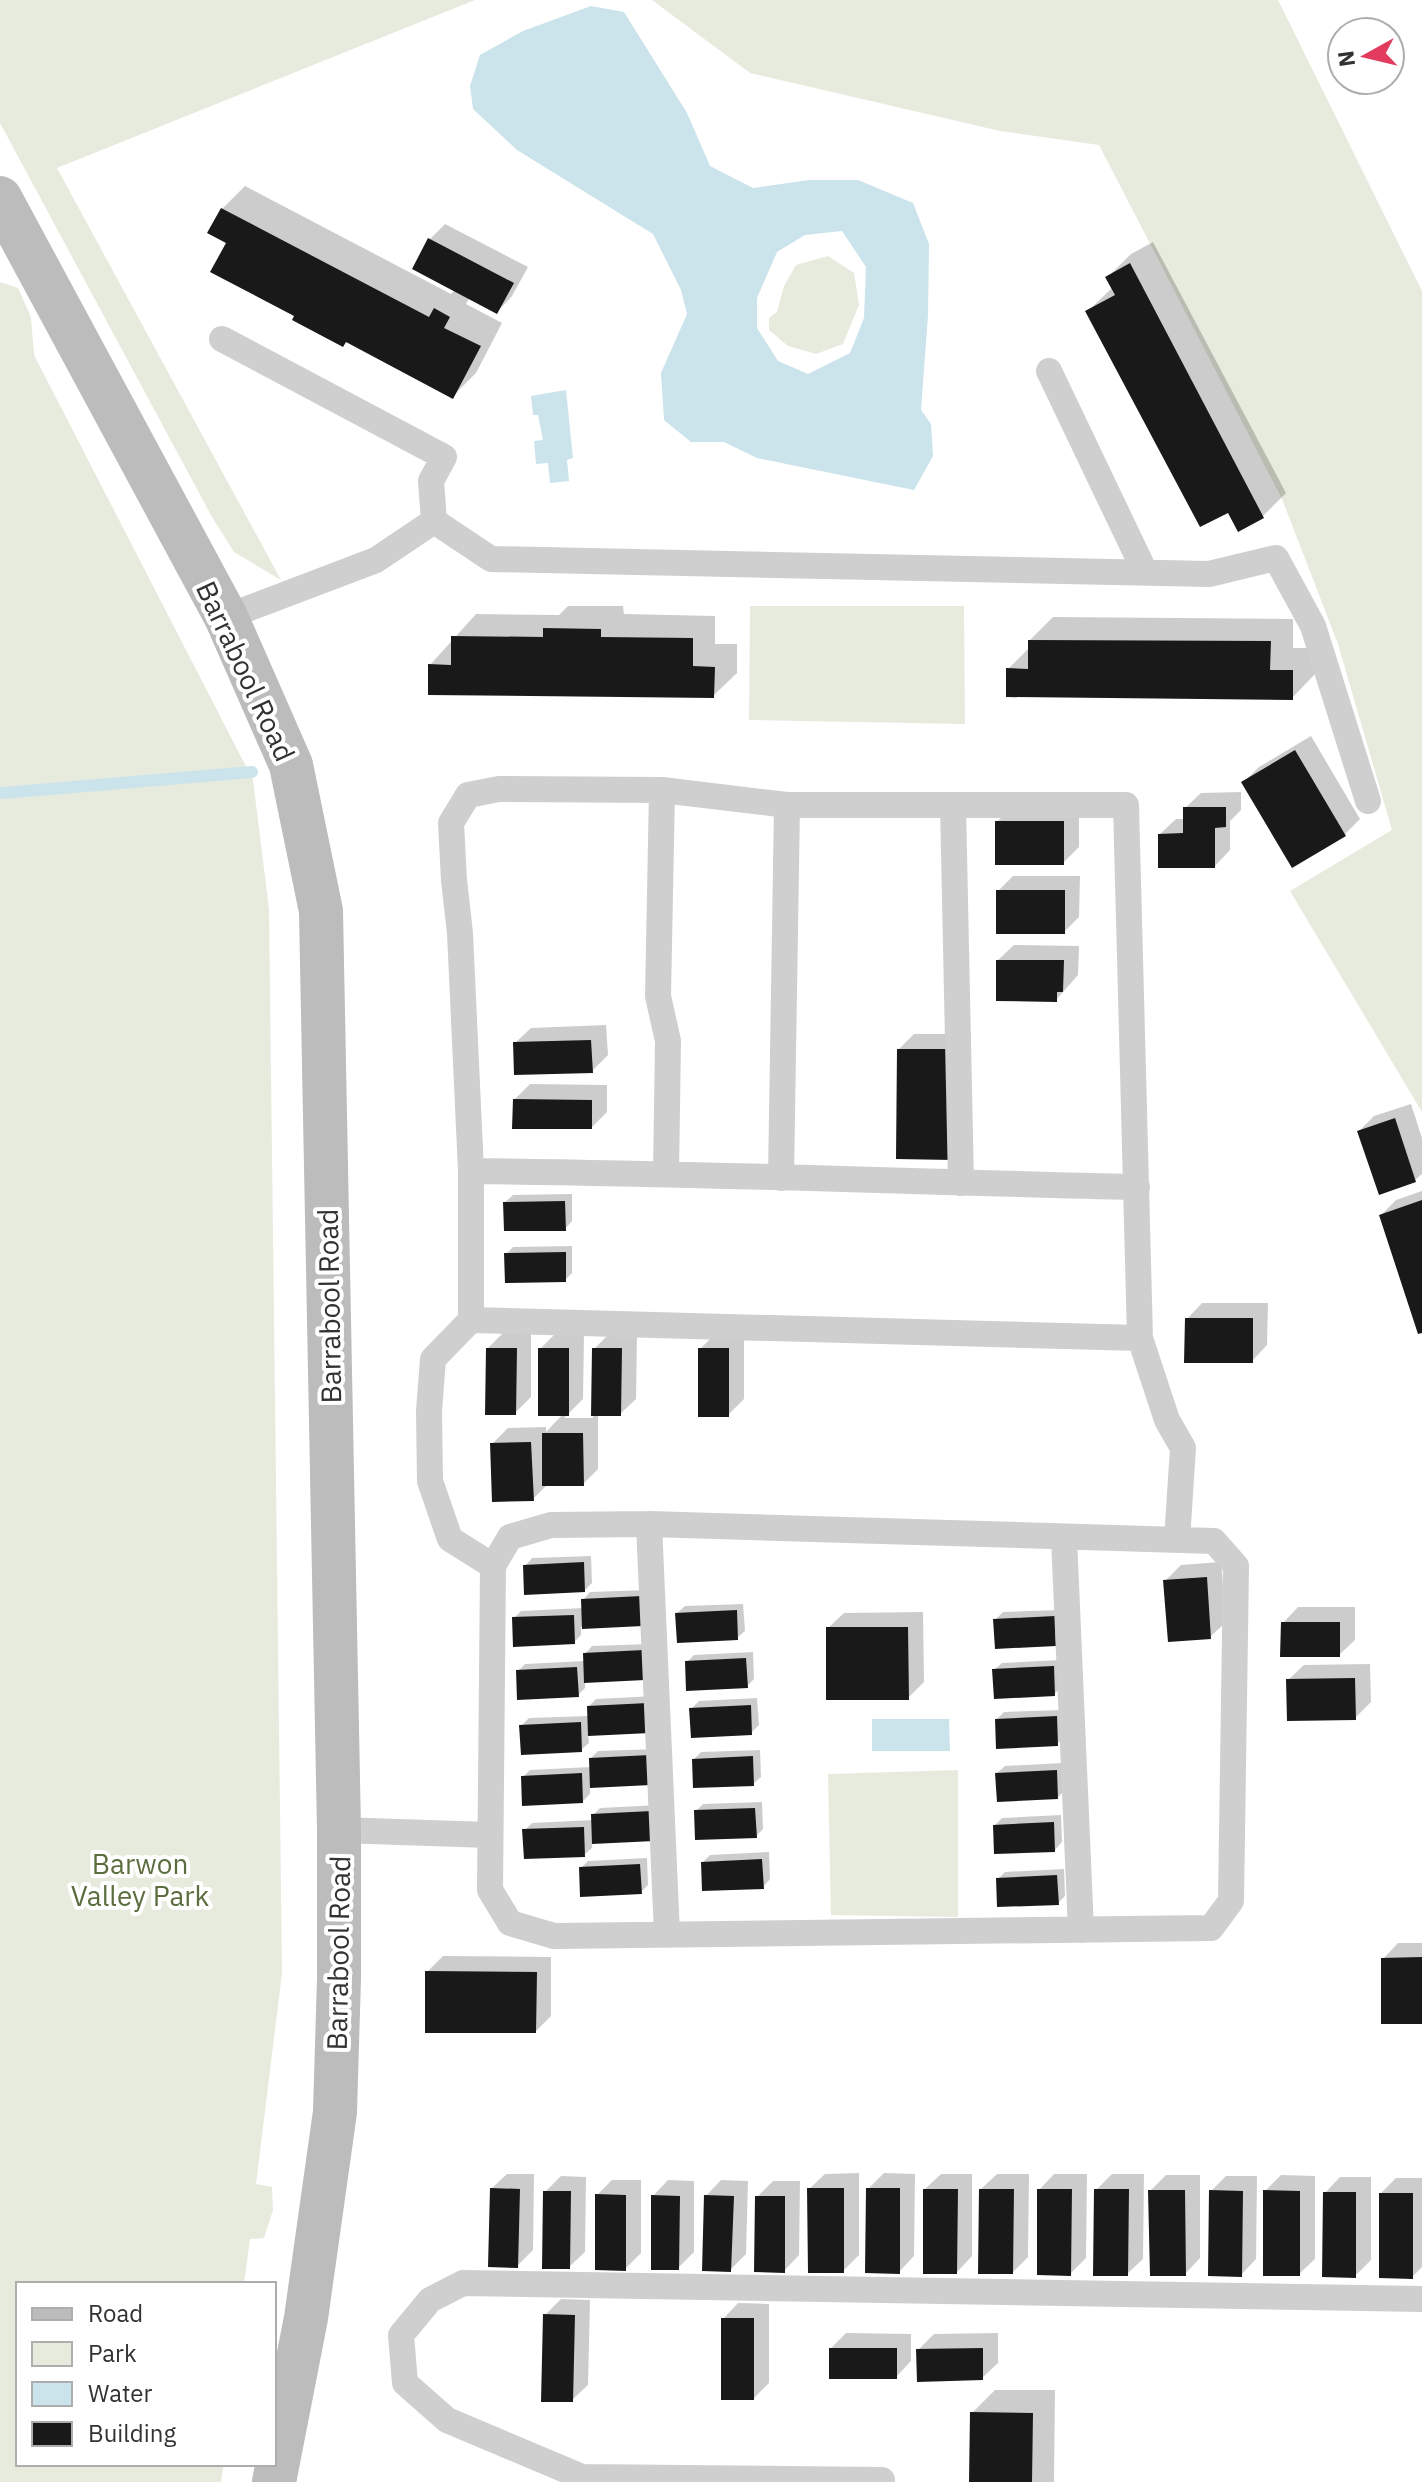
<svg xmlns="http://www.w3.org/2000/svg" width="1422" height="2482" font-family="'IBM Plex Sans',sans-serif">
	<rect width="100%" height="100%" fill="#fff"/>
	<path fill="#e7ebde" d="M0,0H475L57,168L281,580L234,552L212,517L0,123Z
		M652,0H1278L1422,291V1112L1290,891L1392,830L1338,644L1282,499L1099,145L1000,131L750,73Z
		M828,256L854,273L859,305L843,344L816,354L788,346L769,330V318L777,312L784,286L796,265Z
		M0,282L18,288L31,317L34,355L253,780L269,909L282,1973L256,2184L272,2187L273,2210L264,2238L250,2239L244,2284H18V2464H228L223,2468L221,2482H0Z
		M750,606H964L965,724L749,720Z
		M958,1770V1917L831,1915L828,1774Z"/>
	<path fill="#cbe3eb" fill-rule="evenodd" d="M591,6L624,12L687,113L710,166L753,188L809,180H858L913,203L929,244L928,315L921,410L931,424L933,456L914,490L757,458L724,442H691L664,420L661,373L687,314L681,290L653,234L517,150L473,109L470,86L480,55L523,31ZM842,231L866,267L864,318L850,353L808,374L778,361L757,328V298L777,252L805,235Z
		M566,390L573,458L567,460L569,481L550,483L548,463L536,464L534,441L543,440L538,415H533L531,396Z
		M949,1719L950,1751H872V1719Z"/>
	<path fill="#0003" d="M245,186L451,294L455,290L430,239L445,224L528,267L512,296L497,312L470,297L466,304L502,323L476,373L453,396L297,315L228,242L222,209Z
		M1153,242L1286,493L1263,516L1229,510L1088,311L1113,287L1108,277L1131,254Z
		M568,606H623L624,614L715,616V644H737V673L713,696L430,665L476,614L559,615Z
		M1053,617L1293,619V648H1315V674L1292,698L1008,669L1030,647V640Z
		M1311,736L1360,819L1345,834L1292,865L1243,783L1259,767Z
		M1241,792V810L1230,821V850L1215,866L1160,834L1176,819H1185V808L1201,793Z
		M1012,807H1079V847L1063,863L997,822Z
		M1013,876H1080L1079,917L1064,932L998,891Z
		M1014,945L1079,946L1078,975L1056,1000L998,960Z
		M606,1025L608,1055L592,1071L515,1043L531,1028Z
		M914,1034H970L968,1142L899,1049Z
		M530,1084L607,1085V1112L592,1127L515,1099Z
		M1411,1104L1422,1138V1174L1415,1180L1359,1131L1374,1116Z
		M1422,1191V1331L1381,1215L1396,1200Z
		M572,1194V1221L565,1229L505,1202L513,1195Z
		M572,1246V1273L565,1280L506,1254L513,1247Z
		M1202,1303H1268L1267,1345L1252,1361L1187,1319Z
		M503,1333H531V1397L515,1413L488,1348Z
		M556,1333L584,1334L583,1399L564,1418H593L594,1349L610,1333L637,1334L636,1399L620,1414H598V1469L583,1484H548L533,1499L492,1444L508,1428L546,1427V1432L563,1414L540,1349Z
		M744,1333V1399L728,1415L700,1349L715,1334Z
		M591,1556L592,1583L585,1590L525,1566L532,1558Z
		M1221,1562L1226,1622L1210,1637L1165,1581L1181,1565Z
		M649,1590L642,1624L581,1627V1635L574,1642L514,1618L521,1611L583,1608V1600L590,1592Z
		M743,1604L745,1631L737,1638L677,1613L685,1606Z
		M1298,1607H1355V1640L1339,1655L1283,1623Z
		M1061,1610L1062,1637L995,1620L1003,1612Z
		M923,1612L924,1682L908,1698L828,1628L844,1613Z
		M651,1644L652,1671L585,1681V1688L578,1695L518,1671L525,1664L585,1661V1654L592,1646Z
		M753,1652L754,1679L747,1686L687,1662L694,1655Z
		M1060,1660L1062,1687L1054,1694L994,1670L1002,1663Z
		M1370,1664L1371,1702L1355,1718L1288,1680L1304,1665Z
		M655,1696L656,1723L588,1734L589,1743L581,1750L521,1726L529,1718L589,1716V1706L596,1699Z
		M757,1698L759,1725L751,1733L691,1709L699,1701Z
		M1063,1710L1064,1737L1057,1744L997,1719L1004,1712Z
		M657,1749L651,1783L590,1786V1794L583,1801L523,1777L530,1770L591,1767V1758L598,1751Z
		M760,1750L761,1777L753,1784L694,1759L701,1752Z
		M1063,1763L1065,1790L1057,1798L997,1773L1005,1766Z
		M762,1802L763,1829L756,1836L696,1811L703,1804Z
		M659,1805L653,1839L592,1842V1848L584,1855L525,1830L532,1823L593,1820V1815L600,1808Z
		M1061,1815L1062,1842L1055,1850L995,1825L1002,1818Z
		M769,1852L770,1879L763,1887L703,1862L710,1855Z
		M647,1858L648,1885L641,1892L581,1868L588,1861Z
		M1064,1869L1065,1896L1058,1903L998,1879L1005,1872Z
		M1398,1943H1422V2022L1383,1959Z
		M443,1956L551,1957V2016L535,2032L427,1972Z
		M859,2173V2255L843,2271L809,2189L825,2174Z
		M884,2173L915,2174L914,2256L899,2272L868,2189Z
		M507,2174H534L533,2250L517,2266L491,2189Z
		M941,2174H972V2256L957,2272L925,2189Z
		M997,2174H1029L1028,2257L1013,2272L981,2189Z
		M1054,2174H1087L1086,2258L1070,2274L1039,2190Z
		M1112,2174H1144L1143,2259L1127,2274L1096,2190Z
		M1166,2175H1200V2258L1185,2274L1150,2191Z
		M1281,2175L1315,2176V2259L1299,2274L1265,2191Z
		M561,2176L586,2177L585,2252L569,2267L545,2192Z
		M1226,2176H1257L1256,2259L1241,2275L1211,2191Z
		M1340,2177H1371V2260L1355,2276L1325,2193Z
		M1396,2178H1422V2267L1412,2277L1381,2193Z
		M612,2180H641V2253L625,2269L597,2195Z
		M668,2180L694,2181V2252L678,2268L653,2196Z
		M721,2180L748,2181L746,2254L730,2270L706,2196Z
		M773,2181H800L799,2255L784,2271L757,2197Z
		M561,2299L590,2300L588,2385L572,2400L545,2315Z
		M738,2303L769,2304V2383L754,2398L723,2319Z
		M846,2333L911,2334V2361L896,2377L831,2348Z
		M998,2333V2363L982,2378L918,2350L934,2334Z
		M995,2390H1055L1054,2482H971L972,2413Z"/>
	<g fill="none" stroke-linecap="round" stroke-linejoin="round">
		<path stroke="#cbe3eb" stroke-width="12" d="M3,793L252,772"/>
	</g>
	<path fill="#191919" d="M221,208L429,317L434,308L450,317L444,328L481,346L453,399L346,342L343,347L292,320L294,316L210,272L226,243L207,233Z
		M428,238L514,283L497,314L412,269Z
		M1130,263L1264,518L1238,532L1228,513L1200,527L1085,311L1115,295L1105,277Z
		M543,628L601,629V637L693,638V666L715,667L714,698L428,695V664L451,665V636L543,637Z
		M1028,640L1271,641L1270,670H1293V700L1006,697V668L1028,669Z
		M1295,750L1346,836L1292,868L1241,782Z
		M1183,807H1226V827L1215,828V868H1158V834L1183,833Z
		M995,821H1064V865H995Z
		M996,890H1065V934H996Z
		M996,960H1064L1063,992H1057V1002L996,1001Z
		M591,1040L593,1073L514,1075L513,1042Z
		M897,1049H955L953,1160L896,1159Z
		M513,1099L592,1100V1129H512Z
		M1395,1118L1416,1182L1379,1195L1357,1131Z
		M1422,1200V1333L1418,1334L1379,1215Z
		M565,1201L566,1231H504L503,1202Z
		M566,1252V1282L505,1283L504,1253Z
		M1185,1318H1253V1363H1184Z
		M486,1348H517L516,1415H485Z
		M538,1348H569V1416H538Z
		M592,1348H622L621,1416H591Z
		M698,1348H729V1417H698Z
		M542,1433H583L584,1486H542Z
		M531,1442L534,1501L492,1502L490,1443Z
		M584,1562L585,1592L524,1595L523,1565Z
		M1207,1577L1211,1639L1168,1642L1163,1580Z
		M642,1596L643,1626L582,1629L581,1599Z
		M737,1610L738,1640L677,1643L675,1613Z
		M574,1615L575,1644L513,1647L512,1617Z
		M1055,1616L1056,1646L995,1649L993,1619Z
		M1281,1622H1340V1657H1280Z
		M826,1627H908L909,1700H826Z
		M644,1650L645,1680L584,1683L583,1653Z
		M746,1658L748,1688L686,1691L685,1661Z
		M1054,1666L1055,1696L994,1699L992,1669Z
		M577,1667L579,1697L517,1700L516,1670Z
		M1355,1678L1356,1720L1287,1721L1286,1679Z
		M648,1703L650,1733L588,1736L587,1706Z
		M751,1705L752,1735L691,1738L689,1708Z
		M1057,1716L1058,1746L996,1749L995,1719Z
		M581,1722L582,1752L521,1755L519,1725Z
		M650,1755L651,1785L590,1788L589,1758Z
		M753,1756L754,1786L693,1788L692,1759Z
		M1057,1770L1058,1799L997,1802L995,1773Z
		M582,1773L583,1803L522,1806L521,1776Z
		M755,1808L757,1838L695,1840L694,1810Z
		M652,1811L654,1841L592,1844L591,1814Z
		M1054,1822L1055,1852L994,1854L993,1825Z
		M584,1827L585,1857L524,1859L522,1829Z
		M762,1859L764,1889L702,1891L701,1862Z
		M640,1864L642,1894L580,1897L579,1867Z
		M1057,1875L1059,1905L997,1907L996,1878Z
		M1422,1957V2024H1381V1958Z
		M425,1971L537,1972L536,2033H425Z
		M490,2188L520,2189L518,2268L488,2267Z
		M807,2188H844V2273H808Z
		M866,2188H900V2274L865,2273Z
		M923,2189H958L957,2274H923Z
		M979,2189H1014L1013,2274H978Z
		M1037,2189H1072L1071,2276L1037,2275Z
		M1094,2189H1129L1128,2276H1093Z
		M1148,2190H1185L1186,2276H1150Z
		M1209,2190L1243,2191L1242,2277L1208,2276Z
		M1263,2190L1300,2191V2276H1263Z
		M543,2191H571L570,2269H542Z
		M1323,2192H1356V2278L1322,2277Z
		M1379,2193H1413V2279L1379,2278Z
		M595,2194L626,2195V2271L595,2270Z
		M651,2195L680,2196L679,2270H651Z
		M704,2195L734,2196L731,2272L702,2271Z
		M755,2196H785V2273L754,2272Z
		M543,2314L575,2315L573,2402H541Z
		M721,2318H754V2400H721Z
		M829,2348H897V2379H829Z
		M983,2348V2380L917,2382L916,2349Z
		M970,2412L1033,2413L1032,2482H969Z"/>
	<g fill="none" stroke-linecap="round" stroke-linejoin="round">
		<path stroke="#cfcfcf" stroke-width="26" d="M222,339L444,457L431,481L434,521
			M1049,371L1145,572
			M226,617L376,560L434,521L491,559L1209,574L1276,558L1313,626L1368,801
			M662,790L658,996L668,1041L666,1173
			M953,805L961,1183
			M471,1171C693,1173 915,1182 1137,1187
			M781,1178L787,805
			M471,1320L1140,1338
			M649,1524L1214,1541L1236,1566L1231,1901L1211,1928L554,1936L510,1923L490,1890L493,1566L510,1537L551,1525Z
			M649,1524L667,1934
			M1064,1538L1081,1930
			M493,1566L450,1539L430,1481L429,1411L433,1359L471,1320V1171L460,933L454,880L451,823L468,795L499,789L662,790L787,805H1126L1140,1338L1167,1420L1183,1448L1177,1540
			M339,1830L489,1835
			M882,2480L582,2477L447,2420L405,2383L401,2335L430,2300L463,2283L1422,2299"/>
		<path stroke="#bcbcbc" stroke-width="44" d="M0,198L226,617L291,765L321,911L339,1830V1978L335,2112L306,2318L274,2482"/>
	</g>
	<g text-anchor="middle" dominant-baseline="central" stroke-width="8" stroke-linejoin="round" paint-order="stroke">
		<g font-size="28" fill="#323232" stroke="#fff">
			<text transform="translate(246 671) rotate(65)">Barrabool Road</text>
			<text transform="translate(329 1306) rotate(-91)">Barrabool Road</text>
			<text transform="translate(338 1953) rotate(-89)">Barrabool Road</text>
		</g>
		<g font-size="28" fill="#5c6e3f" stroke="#fff">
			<text x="140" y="1863">Barwon<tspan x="140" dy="32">Valley Park</tspan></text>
		</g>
	</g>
	<rect x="16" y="2282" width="260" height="184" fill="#ffffff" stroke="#adadad" stroke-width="2"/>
	<rect x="32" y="2308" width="40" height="12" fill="#bcbcbc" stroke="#adadad" stroke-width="2"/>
	<text x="88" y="2322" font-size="24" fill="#323232">Road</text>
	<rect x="32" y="2342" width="40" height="24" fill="#e7ebde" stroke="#adadad" stroke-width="2"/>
	<text x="88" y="2362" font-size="24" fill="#323232">Park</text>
	<rect x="32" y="2382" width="40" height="24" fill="#cbe3eb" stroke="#adadad" stroke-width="2"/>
	<text x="88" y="2402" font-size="24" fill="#323232">Water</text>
	<rect x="32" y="2422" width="40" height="24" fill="#191919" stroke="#adadad" stroke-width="2"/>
	<text x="88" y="2442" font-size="24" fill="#323232">Building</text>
	<g transform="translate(1366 56) rotate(262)"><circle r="38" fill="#ffffff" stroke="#adadad" stroke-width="2"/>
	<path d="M0-6L14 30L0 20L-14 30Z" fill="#e23b5e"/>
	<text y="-12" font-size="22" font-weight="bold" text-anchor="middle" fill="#323232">N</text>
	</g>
</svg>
